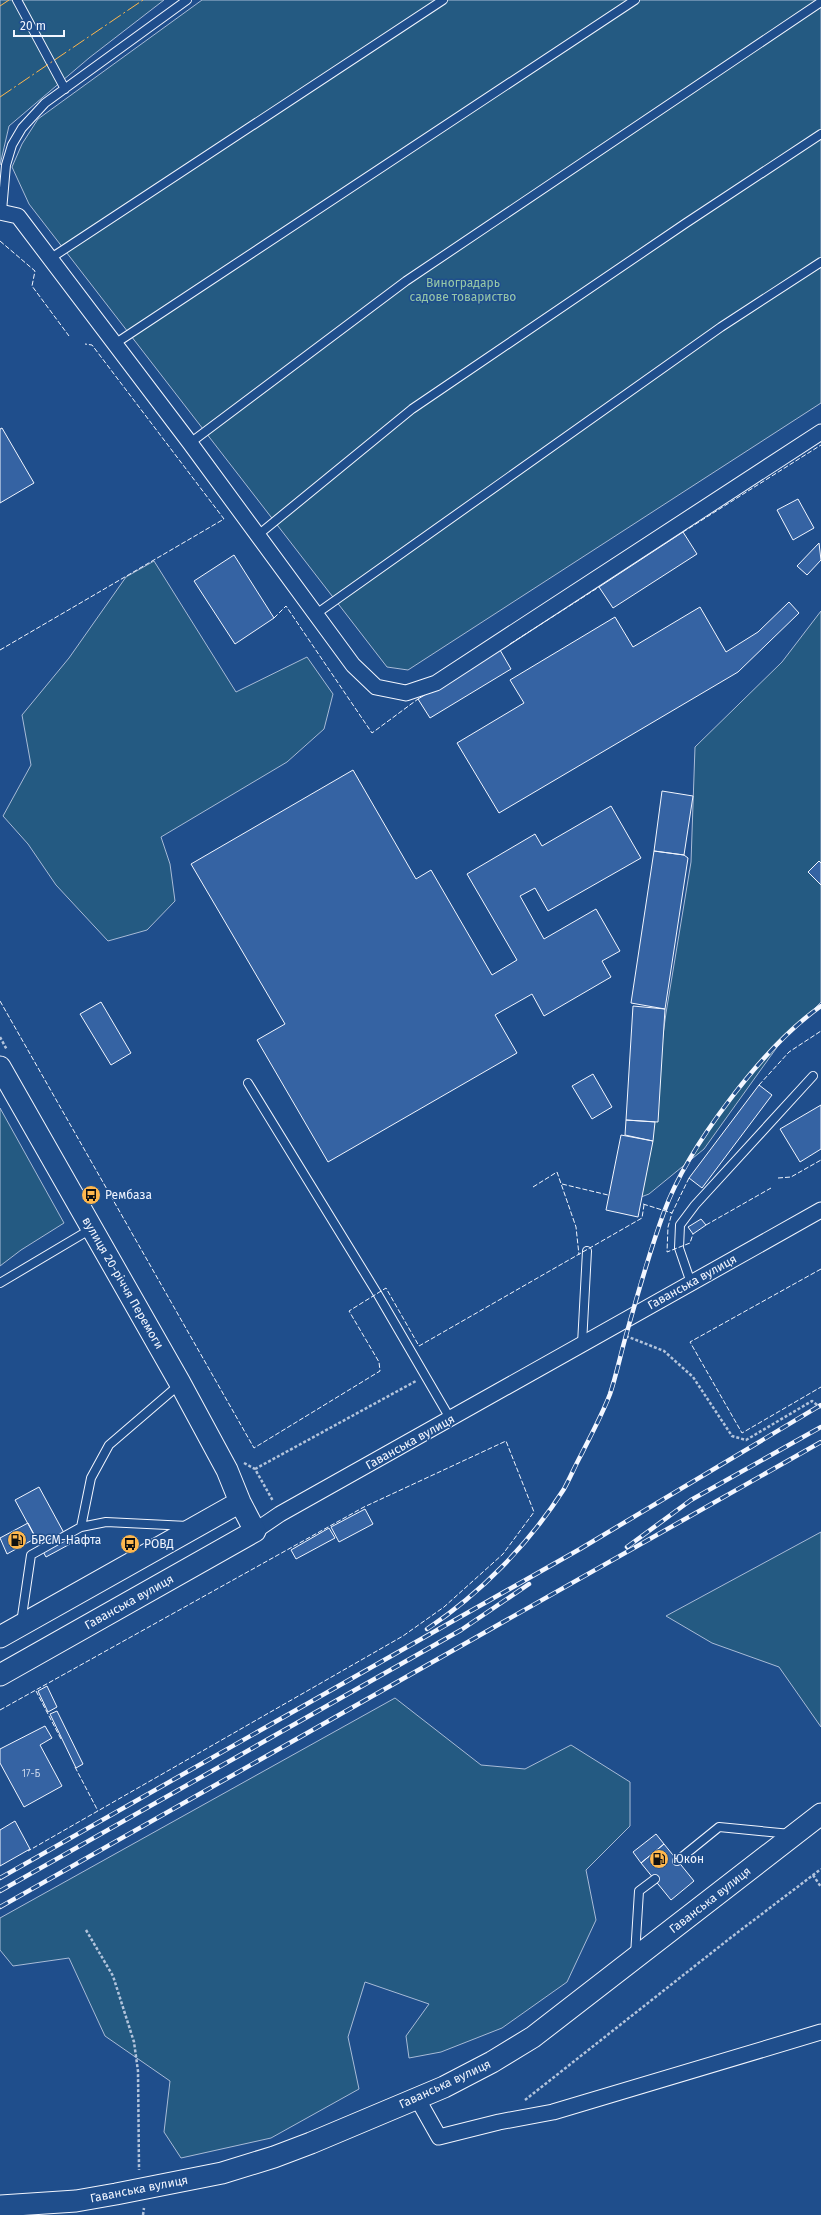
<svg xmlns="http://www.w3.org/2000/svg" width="821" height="2215" font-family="'Fira Sans',sans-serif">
	<rect width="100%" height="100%" fill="#1f4e8c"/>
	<path fill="#245a82" stroke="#a8bbd7" d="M0,0H164L89,58L9,126L0,165Z
		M202,0H821V403L408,670L387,667L29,204L12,167L22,144L38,119Z
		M154,561L236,692L307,657L333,694L324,729L287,762L161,837L170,864L175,901L147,930L108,941L56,885L28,844L3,816L31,765L22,715L69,658L126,577Z
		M821,611V1002L780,1043L704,1149L649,1194L641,1197L666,1013L691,862L695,747L782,662Z
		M0,1108L64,1223L21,1250L0,1266Z
		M821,1532V1727L779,1667L712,1643L666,1616Z
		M395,1698L481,1765L525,1769L571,1745L630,1782V1826L586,1870L596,1920L567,1982L502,2028L441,2052L409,2058L406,2036L429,2004L365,1982L348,2037L359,2089L271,2138L181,2158L164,2132L170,2081L105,2036L69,1958L13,1966L0,1950V1918Z"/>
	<path fill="#3563a3" stroke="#f2f6ff" d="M2,428L34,483L0,503V429Z
		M798,499L814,528L793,540L777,510Z
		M683,532L697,554L613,608L599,587Z
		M819,543L821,560L807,575L797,566Z
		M234,555L274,618L235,644L194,581Z
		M789,602L799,613L738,672L499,813L457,743L524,703L510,680L615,617L633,647L700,607L726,652L758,632Z
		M500,650L511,669L430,718L418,699Z
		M353,770L416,879L431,870L492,975L517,960L467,874L535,834L542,846L611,806L641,858L548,911L535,888L520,896L544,939L596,909L620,951L602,961L611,977L544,1016L532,994L495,1015L517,1053L328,1162L257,1040L285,1024L191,864Z
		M662,791L693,796L684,855L654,851Z
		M654,851L684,855L688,858L665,1009L631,1003Z
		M819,861L821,863V885L808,872Z
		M101,1002L131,1053L111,1065L80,1014Z
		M633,1006L665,1009L658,1122L626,1120Z
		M593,1074L612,1107L592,1119L572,1086Z
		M759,1085L772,1095L702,1188L689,1178Z
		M821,1105V1149L800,1162L780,1129Z
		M626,1120L655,1122L653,1141L625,1135Z
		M621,1135L653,1141L638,1217L606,1210Z
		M701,1219L706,1225L693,1234L688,1227Z
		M39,1487L70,1544L46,1557L15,1500Z
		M365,1509L373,1524L339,1542L331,1527Z
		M28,1523L36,1538L7,1554L0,1538Z
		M329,1528L335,1538L296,1559L291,1550Z
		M47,1686L57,1707L48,1712L38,1691Z
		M57,1711L83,1764L76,1768L50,1714Z
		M45,1726L52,1738L40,1745L62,1786L24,1807L0,1763V1749Z
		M15,1821L30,1849L0,1866V1830Z
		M656,1834L664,1844L641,1863L633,1852Z
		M664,1844L694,1881L671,1900L641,1863Z"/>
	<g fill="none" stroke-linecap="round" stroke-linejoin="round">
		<g stroke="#f2f6ff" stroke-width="10">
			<path id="lane" d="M17,0L65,89
				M2,211L6,165L12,145L22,128L45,103L187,0
				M51,258L443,0
				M116,343L635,0
				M190,443L406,281L821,2
				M258,535L412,409L686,223L821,134
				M316,614L721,327L821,262
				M248,1083L377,1293L451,1420
				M0,1283L91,1229
				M691,1283L679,1248L680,1225L695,1205L813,1076
				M582,1344L587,1251
				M81,1527L106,1522L188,1526
				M21,1623L31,1555L81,1527L91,1478L109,1445L180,1384
				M677,1861L719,1827L791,1834
				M635,1955L639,1891L655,1879"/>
		</g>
		<g stroke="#f2f6ff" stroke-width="17">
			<path id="street" d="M0,212L18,216L190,443L353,665L376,687L406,693L436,683L821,432
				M255,1531L280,1514L821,1210
				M417,2098L439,2137L499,2122L553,2112L821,2032"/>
		</g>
		<g stroke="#f2f6ff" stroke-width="23">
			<path id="secondary" d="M0,1067L180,1383L227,1470L240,1502L255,1531L0,1675
				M0,1637L240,1502
				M0,2206L76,2201L116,2194L222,2173L274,2157L311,2143L444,2087L492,2062L533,2037L821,1814"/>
		</g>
		<path stroke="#b3c4dc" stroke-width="2.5" stroke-dasharray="3 2" stroke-linecap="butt" d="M0,1037L7,1050
			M626,1336L664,1351L693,1377L732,1436L746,1440L812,1401L821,1408
			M244,1463L255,1469L273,1501
			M255,1469L416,1381
			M813,1875L821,1887
			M86,1930L113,1976L134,2042L138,2071L139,2170
			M525,2100L729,1939L821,1869
			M143,2215L144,2208"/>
		<use href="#lane" stroke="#1f4e8c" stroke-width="8"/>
		<use href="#street" stroke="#1f4e8c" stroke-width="15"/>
		<use href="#secondary" stroke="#1f4e8c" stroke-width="21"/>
		<g stroke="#f2f6ff" stroke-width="4.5">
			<path id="rail" d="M627,1547L691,1500L821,1427
				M427,1629C481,1593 529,1544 564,1489C570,1478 575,1466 581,1455C591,1435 602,1415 610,1394C616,1376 620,1357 625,1339C637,1296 649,1253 664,1212C688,1146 764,1046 821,1006
				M0,1878L580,1549L821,1405
				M0,1891L461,1630L529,1584
				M0,1907L821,1442"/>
		</g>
		<use href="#rail" stroke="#1f4e8c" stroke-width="3" stroke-dasharray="9" stroke-linecap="butt"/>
		<path stroke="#f2f6ff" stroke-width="1" stroke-dasharray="5 2" stroke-linecap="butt" d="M0,241L35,271L32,286L69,336
			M683,532L821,445
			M274,618L286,606L372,733L418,699
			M510,644L599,587
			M0,650L224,519L92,345L85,344
			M0,1001L254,1448L380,1371L379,1362L349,1311L386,1288L419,1346L642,1218L644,1205
			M759,1085L789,1052L821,1031
			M689,1178L672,1213L668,1227L667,1252L690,1243L693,1234
			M778,1178L791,1177L821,1160
			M562,1184L608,1195
			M533,1187L557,1172L576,1227L579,1255
			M643,1204L672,1213
			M706,1225L771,1188
			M821,1269L690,1342L742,1433L821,1387
			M36,1691L61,1739
			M0,1710L364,1507L506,1441L534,1512L503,1554L444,1607L403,1636L28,1851
			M75,1767L98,1811"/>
		<path stroke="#ffb74d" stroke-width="1" stroke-dasharray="14 3 2 3" stroke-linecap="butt" d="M0,6L9,0
			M0,97L143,0"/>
	</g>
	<defs>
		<g id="bus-disc" transform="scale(1)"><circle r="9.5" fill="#ffb74d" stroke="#1f4e8c"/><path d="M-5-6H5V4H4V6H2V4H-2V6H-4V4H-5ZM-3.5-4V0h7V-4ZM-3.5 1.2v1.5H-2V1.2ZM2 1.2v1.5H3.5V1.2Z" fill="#111"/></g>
		<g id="fuel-disc" transform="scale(1)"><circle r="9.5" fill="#ffb74d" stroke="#1f4e8c"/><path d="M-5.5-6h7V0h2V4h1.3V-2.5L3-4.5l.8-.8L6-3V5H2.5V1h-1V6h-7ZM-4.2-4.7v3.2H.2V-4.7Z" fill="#111"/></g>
	</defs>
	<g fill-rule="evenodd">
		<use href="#bus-disc" x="91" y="1195"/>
		<use href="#fuel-disc" x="17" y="1540"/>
		<use href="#bus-disc" x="130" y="1544"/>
		<use href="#fuel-disc" x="659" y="1859"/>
	</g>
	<g text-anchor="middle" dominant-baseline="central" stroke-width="3" stroke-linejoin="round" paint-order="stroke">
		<g font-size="10" fill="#c3d1e8">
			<text x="31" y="1774">17-Б</text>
		</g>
		<g font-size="12" fill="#97c8a6" stroke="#1f4e8c">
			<text x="463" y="283">Виноградарь<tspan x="463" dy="14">садове товариство</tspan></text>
		</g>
		<g font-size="12" fill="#f2f6ff" stroke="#1f4e8c" text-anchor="start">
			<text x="105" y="1195">Рембаза</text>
			<text x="31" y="1540">БРСМ-Нафта</text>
			<text x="144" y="1544">РОВД</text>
			<text x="673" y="1859">Юкон</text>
		</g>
		<g font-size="12" fill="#f2f6ff" stroke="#1f4e8c">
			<text transform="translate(692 1282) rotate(-29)">Гаванська вулиця</text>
			<text transform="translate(123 1283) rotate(60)">вулиця 20-річчя Перемоги</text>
			<text transform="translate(410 1442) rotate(-29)">Гаванська вулиця</text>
			<text transform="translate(129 1602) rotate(-29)">Гаванська вулиця</text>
			<text transform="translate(710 1900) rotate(-38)">Гаванська вулиця</text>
			<text transform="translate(445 2084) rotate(-25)">Гаванська вулиця</text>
			<text transform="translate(139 2189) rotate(-11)">Гаванська вулиця</text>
		</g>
	</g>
	<path d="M14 30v6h50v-6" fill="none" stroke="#f2f6ff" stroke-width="2"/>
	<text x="20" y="30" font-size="12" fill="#f2f6ff" stroke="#1f4e8c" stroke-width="3" paint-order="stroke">20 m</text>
</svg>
